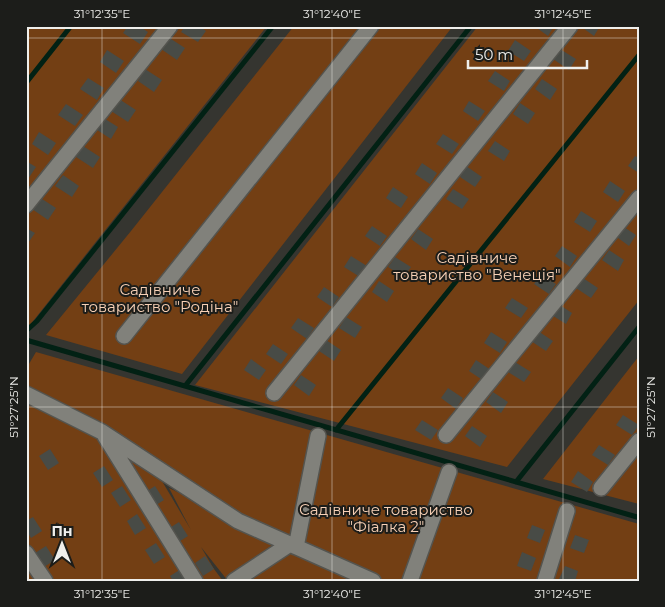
<svg xmlns="http://www.w3.org/2000/svg" width="665" height="607" font-family="Montserrat,sans-serif">
	<rect width="100%" height="100%" fill="#353530"/>
	<path fill="#733f14" d="M26,26H267L26,330Z
		M294,26H453L182,374L46,335L131,231Z
		M478,26H639V300L507,467L195,385Z
		M36,352L639,524V581H373L214,505L109,428L26,386V369Z
		M639,356V504L543,479Z
		M26,394L102,432L159,476L191,530L169,488L368,581H228L201,547L214,569L223,581H26Z"/>
	<g fill="none" stroke-linecap="round" stroke-linejoin="round">
		<path stroke="#022114" stroke-width="5" d="M26,83L71,26
			M26,331L37,321L273,26
			M26,340L637,517
			M185,386L471,26
			M336,430L639,55
			M516,482L639,327"/>
	</g>
	<path fill="#484b46" d="M128,26H139L148,32L140,44L123,33Z
		M185,26H199L206,31L198,42L181,32Z
		M534,26H554L548,36Z
		M580,26H600L594,36Z
		M168,37L185,48L177,60L161,49Z
		M515,40L531,51L524,61L508,51Z
		M560,49L576,59L569,70L553,59Z
		M107,50L124,61L116,73L100,62Z
		M145,69L162,80L154,92L138,81Z
		M495,71L510,81L504,91L488,81Z
		M88,78L104,88L97,100L80,89Z
		M542,79L557,89L550,100L535,89Z
		M119,99L136,110L128,122L111,111Z
		M469,101L485,111L478,121L463,111Z
		M520,103L535,113L528,124L513,114Z
		M66,104L83,115L75,126L58,115Z
		M102,117L118,127L111,139L94,128Z
		M39,132L56,143L48,155L32,144Z
		M443,134L459,144L452,154L436,144Z
		M495,141L510,151L504,161L488,151Z
		M83,146L100,157L93,168L76,157Z
		M635,156L639,158V173L628,166Z
		M26,161L36,167L28,179L26,178Z
		M422,163L437,173L430,184L415,174Z
		M466,166L482,177L475,187L460,177Z
		M63,175L79,186L72,197L55,186Z
		M610,181L625,191L618,202L603,192Z
		M393,187L408,197L401,208L386,198Z
		M453,189L469,199L462,209L446,199Z
		M39,197L56,208L48,220L32,209Z
		M581,211L597,221L590,232L574,222Z
		M621,225L636,235L629,246L614,235Z
		M372,226L387,236L380,246L365,236Z
		M26,228L35,233L26,246Z
		M418,229L433,239L426,250L411,239Z
		M562,246L577,256L570,267L555,256Z
		M609,250L624,260L618,271L602,260Z
		M351,256L367,266L360,277L344,267Z
		M395,257L411,267L404,277L388,267Z
		M541,274L556,284L549,294L534,284Z
		M583,278L598,288L591,298L576,288Z
		M379,281L394,291L387,302L372,292Z
		M324,287L339,297L332,307L317,297Z
		M512,298L528,308L521,318L505,308Z
		M557,303L572,313L566,324L550,314Z
		M346,317L362,327L355,338L339,328Z
		M298,318L314,328L307,339L291,328Z
		M538,331L553,341L546,351L531,341Z
		M491,332L507,342L500,353L484,343Z
		M326,340L341,350L334,361L319,351Z
		M273,344L288,354L281,364L266,354Z
		M251,359L266,370L259,380L244,370Z
		M476,360L491,370L484,381L469,371Z
		M515,362L531,372L524,382L508,372Z
		M301,375L316,385L309,396L294,385Z
		M448,388L463,398L456,409L441,398Z
		M493,392L508,402L501,413L486,402Z
		M623,415L639,425L632,435L616,425Z
		M422,420L438,430L431,440L415,430Z
		M472,426L487,436L480,447L465,436Z
		M599,445L615,455L608,465L592,455Z
		M50,449L59,463L48,470L39,456Z
		M104,466L113,480L102,487L93,473Z
		M578,471L593,482L587,492L571,482Z
		M122,486L131,500L120,507L111,493Z
		M155,486L164,500L153,507L144,493Z
		M137,514L146,528L135,535L127,521Z
		M33,517L42,531L31,538L26,530V521Z
		M179,522L188,536L177,543L168,529Z
		M532,525L545,530L540,543L527,538Z
		M575,535L589,540L584,553L570,548Z
		M156,543L165,557L154,564L145,550Z
		M46,546L55,560L44,567L35,553Z
		M522,552L536,558L531,571L517,566Z
		M205,556L214,569L203,576L195,563Z
		M565,566L578,571L575,581H564L559,579Z
		M181,569L188,581H173L170,576Z"/>
	<g fill="none" stroke-linecap="round" stroke-linejoin="round">
		<g stroke="#54544f" stroke-width="18">
			<path id="minor" d="M26,205L170,26
				M124,336L371,26
				M274,393L570,26
				M26,394L102,432L238,521L373,581
				M446,435L639,198
				M105,436L195,581
				M601,488L639,441
				M296,547L318,436
				M26,553L45,581
				M234,581L290,544
				M410,581L449,472
				M545,581L567,511"/>
		</g>
		<use href="#minor" stroke="#81817b" stroke-width="15"/>
	</g>
	<path fill="none" stroke="#efefec" stroke-width="1" stroke-opacity="0.45" d="M102,26V581M332,26V581M563,26V581M26,38H639M26,407H639"/>
	<g text-anchor="middle" dominant-baseline="central" stroke-width="4" stroke-linejoin="round" paint-order="stroke">
		<g font-size="15" fill="#f8d1b6" stroke="#1c1d1a">
			<text x="477" y="257">Садівниче<tspan x="477" dy="17">товариство "Венеція"</tspan></text>
			<text x="160" y="289">Садівниче<tspan x="160" dy="17">товариство "Родіна"</tspan></text>
			<text x="386" y="509">Садівниче товариство<tspan x="386" dy="17">"Фіалка 2"</tspan></text>
		</g>
	</g>
	<rect width="665" height="607" fill="none" stroke="#1c1d1a" stroke-width="55"/>
	<g transform="translate(62 544)" stroke="#1c1d1a" stroke-width="4" paint-order="stroke">
	<path d="M0-4L9 19L0 12L-9 19Z" fill="#efefec"/>
	<text y="-8" font-size="14" font-weight="bold" text-anchor="middle" fill="#efefec">Пн</text>
	</g>
	<path d="M468 60v8h119v-8" fill="none" stroke="#efefec" stroke-width="2.5"/>
	<text x="475" y="60" font-size="15" fill="#efefec" stroke="#1c1d1a" stroke-width="4" paint-order="stroke">50 m</text>
	<rect x="28" y="28" width="610" height="552" fill="none" stroke="#efefec" stroke-width="2"/>
	<g font-size="12" text-anchor="middle" fill="#efefec">
		<text x="102" y="18">31°12'35"E</text>
		<text x="332" y="18">31°12'40"E</text>
		<text x="563" y="18">31°12'45"E</text>
		<text transform="translate(14 407) rotate(-90)" y="4">51°27'25"N</text>
		<text transform="translate(651 407) rotate(-90)" y="4">51°27'25"N</text>
		<text x="102" y="598">31°12'35"E</text>
		<text x="332" y="598">31°12'40"E</text>
		<text x="563" y="598">31°12'45"E</text>
	</g>
</svg>
